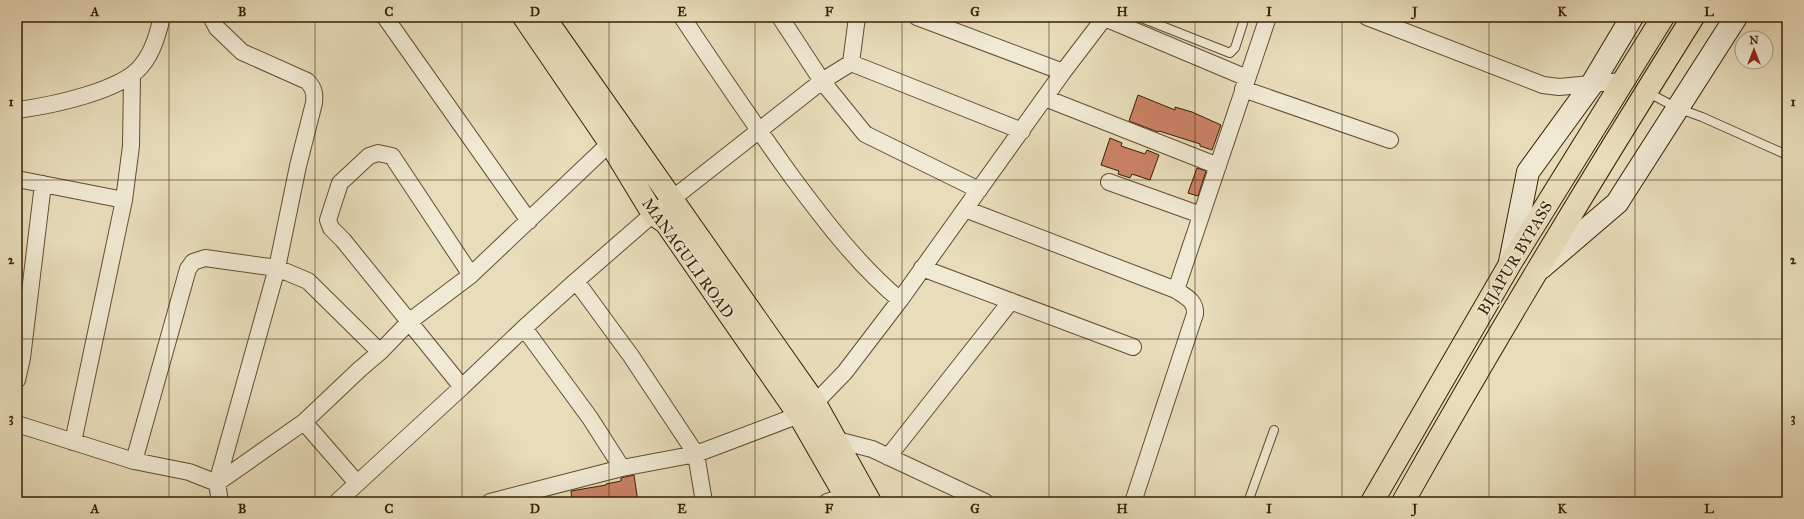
<svg xmlns="http://www.w3.org/2000/svg" width="1804" height="519" font-family="'IM FELL Great Primer',serif">
	<rect width="100%" height="100%" fill="#e8ddbb"/>
	<filter id="stains"><feTurbulence type="fractalNoise" baseFrequency=".005" numOctaves="4"/><feColorMatrix values="0 0 0 0 .2 0 0 0 0 .09 0 0 0 0 .02 0 0 0 .5 -.17"/></filter>
	<radialGradient id="worn" r=".72"><stop offset=".6" stop-color="#630" stop-opacity="0"/><stop offset="1" stop-color="#630" stop-opacity=".3"/></radialGradient>
	<path fill="#cb8266" stroke="#361f02" d="M1138,95L1175,110V107L1192,112L1221,125L1212,150L1200,146V144L1159,131L1158,132L1129,121Z
		M1110,138L1122,143L1121,146L1145,154L1147,150L1159,155L1150,180L1132,174L1130,178L1118,174L1119,171L1101,165Z
		M1197,168L1206,171L1198,196L1188,193Z
		M634,475L638,502H572L571,491L606,485V484L621,481V478Z"/>
	<g fill="none" stroke-linecap="round" stroke-linejoin="round">
		<g stroke="#624e30" stroke-width="10">
			<path id="lane" d="M1139,17L1230,53L1235,48L1245,17
				M1647,92L1677,108L1702,117L1787,155
				M1248,502L1274,430"/>
		</g>
		<g stroke="#624e30" stroke-width="18">
			<path id="street" d="M385,17L529,221
				M682,17C718,71 754,124 792,177C824,220 858,265 900,300
				M780,17L822,81L865,134L979,190
				M917,17L1063,72
				M1102,17L1247,78
				M1367,17L1543,85L1559,87L1623,81
				M851,63L857,17
				M1243,89L1390,140
				M1045,98L1218,166
				M17,110C49,106 123,91 142,65C153,52 158,33 162,17
				M17,179L124,200L131,146L132,76
				M1109,182L1201,215
				M965,209L1176,290L1268,17
				M922,268L1133,347
				M471,275L392,156L378,153L369,156L340,183L328,220L331,228L343,240L462,387L524,328L576,281
				M524,328L590,418L622,468
				M17,380L22,358L43,184
				M815,403L845,372L900,300L1063,72L1105,17
				M304,422L357,483
				M17,424L134,461L189,472L217,483L277,268L298,166L314,103C315,93 314,88 307,81L242,52L217,28L211,17
				M837,440L872,449L985,502
				M73,442L124,200
				M888,457L1011,301
				M134,461L188,269L193,262L205,258L277,268L308,281L380,352
				M220,502L217,483L304,422L360,369L380,352L410,321L471,275L610,143
				M337,502L462,387
				M490,502L622,468L696,454L799,415
				M704,502L696,454L631,356L576,281L653,214L822,81L851,63L1022,131
				M827,502L845,496
				M1133,502L1195,314C1196,301 1186,297 1176,290"/>
		</g>
		<g stroke="#361f02" stroke-width="24">
			<path id="secondary" d="M1510,262L1528,172L1592,84L1632,17
				M1541,268L1617,203L1736,17"/>
		</g>
		<g stroke="#361f02" stroke-width="24">
			<path id="primary" d="M524,17L610,143L653,214L666,223L799,415L849,502
				M544,17L815,403L870,502"/>
		</g>
		<g stroke="#361f02" stroke-width="24">
			<path id="highway" d="M1372,502L1510,264L1663,17
				M1403,502C1495,338 1593,176 1693,17"/>
		</g>
		<use href="#lane" stroke="#f0e9d3" stroke-width="8"/>
		<use href="#street" stroke="#f0e9d3" stroke-width="16"/>
		<use href="#secondary" stroke="#f0e9d3" stroke-width="22"/>
		<use href="#primary" stroke="#e8ddbb" stroke-width="22"/>
		<use href="#highway" stroke="#e8ddbb" stroke-width="22"/>
	</g>
	<path fill="none" stroke="#361f02" stroke-width="1" stroke-opacity="0.55" d="M169,17V502M315,17V502M462,17V502M609,17V502M755,17V502M902,17V502M1049,17V502M1195,17V502M1342,17V502M1489,17V502M1635,17V502M17,180H1787M17,339H1787"/>
	<g text-anchor="middle" dominant-baseline="central" stroke-width="3" stroke-linejoin="round" paint-order="stroke">
		<g font-size="16" fill="#361f02" stroke="#f0e9d3">
			<text transform="translate(688 258) rotate(54)">MANAGULI ROAD</text>
			<text transform="translate(1515 258) rotate(-59)">BIJAPUR BYPASS</text>
		</g>
	</g>
	<rect width="1804" height="519" fill="none" stroke="#e8ddbb" stroke-width="44"/>
	<g transform="translate(1754 50)"><circle r="19" fill="#f0e9d3" stroke="#a6987f"/>
	<path d="M0-3L7 15L0 10L-7 15Z" fill="#8f2418"/>
	<text y="-6" font-size="11" font-weight="bold" text-anchor="middle" fill="#361f02">N</text>
	</g>
	<rect x="22" y="22" width="1760" height="475" fill="none" stroke="#361f02" stroke-width="1.5"/>
	<g font-size="13" text-anchor="middle" font-weight="bold" fill="#361f02">
		<text x="95" y="16">A</text>
		<text x="242" y="16">B</text>
		<text x="389" y="16">C</text>
		<text x="535" y="16">D</text>
		<text x="682" y="16">E</text>
		<text x="829" y="16">F</text>
		<text x="975" y="16">G</text>
		<text x="1122" y="16">H</text>
		<text x="1269" y="16">I</text>
		<text x="1415" y="16">J</text>
		<text x="1562" y="16">K</text>
		<text x="1709" y="16">L</text>
		<text x="11" y="106">1</text>
		<text x="1793" y="106">1</text>
		<text x="11" y="264">2</text>
		<text x="1793" y="264">2</text>
		<text x="11" y="422">3</text>
		<text x="1793" y="422">3</text>
		<text x="95" y="513">A</text>
		<text x="242" y="513">B</text>
		<text x="389" y="513">C</text>
		<text x="535" y="513">D</text>
		<text x="682" y="513">E</text>
		<text x="829" y="513">F</text>
		<text x="975" y="513">G</text>
		<text x="1122" y="513">H</text>
		<text x="1269" y="513">I</text>
		<text x="1415" y="513">J</text>
		<text x="1562" y="513">K</text>
		<text x="1709" y="513">L</text>
	</g>
	<rect width="100%" height="100%" filter="url(#stains)"/>
	<rect width="100%" height="100%" fill="url(#worn)"/>
</svg>
